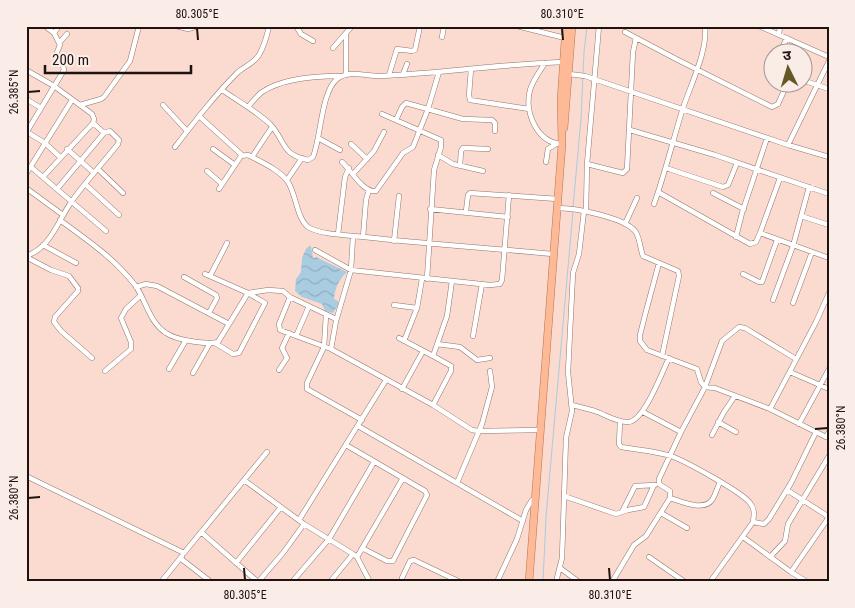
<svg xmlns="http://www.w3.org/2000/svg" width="855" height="608" font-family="'Roboto Condensed','Noto Sans Devanagari',sans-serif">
	<defs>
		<pattern id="water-waves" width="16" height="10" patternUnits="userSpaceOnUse" patternTransform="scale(1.25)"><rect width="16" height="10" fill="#a9cce1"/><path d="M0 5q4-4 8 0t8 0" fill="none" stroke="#91aec0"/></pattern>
	</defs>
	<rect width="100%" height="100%" fill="#fbdbcf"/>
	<path fill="url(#water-waves)" d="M309,246H311L313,258L316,257L347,272C339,279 335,288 334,299L338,301V305L333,313L325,311L322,304L302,297L295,291L296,279L301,272L302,258L306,249Z"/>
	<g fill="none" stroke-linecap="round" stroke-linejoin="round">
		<path stroke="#a9cce1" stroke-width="1" d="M573,207L581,119L584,52L587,26
			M543,582L546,517L573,211"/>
		<g stroke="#92756b" stroke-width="5.5">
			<path id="minor" d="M45,26L54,33
				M176,26L188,29L198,26
				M296,26L301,34L313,41
				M517,26L565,38
				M759,26L829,57
				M625,32L676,59L772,107L778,104L788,82
				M346,33V75
				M779,35L780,26
				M442,37L444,26
				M59,43L67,34
				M333,48L352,26
				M780,52L787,38
				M545,63C540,71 533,80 530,90C524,112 537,143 562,144
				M471,69L469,95L470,100L529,109
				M26,70L54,86L92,114L94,119L93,123L104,133L57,189
				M403,74L407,64
				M569,74L585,76L788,145L829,157
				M389,75L397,49L412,51L415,50L420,26
				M802,80L829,89
				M222,90C238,101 256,111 270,124C286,141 280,154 308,160L313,157C321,138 321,92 337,79C350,69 368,77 382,76C443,73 503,64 564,62
				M26,99L41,108
				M80,105L101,99L104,97L130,61L139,26
				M163,105L187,131
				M248,107C252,102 257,96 262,92C283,78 315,76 340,76
				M382,114L441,140V147L434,170L427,279
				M199,116L242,155
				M396,120L402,107L406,103L463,119L492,120L495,123V131
				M630,130L715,155L829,194
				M27,132L45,143L60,157
				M26,133L64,70L63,66L55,57L60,45L54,33L59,26
				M318,138L340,150
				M351,144L367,159
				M788,145L829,61
				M175,147C195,121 215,95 238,72C245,66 253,64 259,55C264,46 267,36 269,26
				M67,149L94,173
				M213,149L235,165
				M438,155L453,164L483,171
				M252,157L272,127
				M342,162C351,170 363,193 376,191L403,153L413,147L428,109L439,72
				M546,162L548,149L556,144
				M587,164L623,173L627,169L633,52L636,38
				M460,166L461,151L463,148L488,149
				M31,167L106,231
				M666,168L723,187L728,185L737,163
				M98,169L123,193
				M207,171L222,184
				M26,174L72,100
				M353,174L374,151L384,132
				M43,177L93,123
				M287,180L302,158
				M85,184L119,215
				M26,188L63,215
				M219,189L241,156L248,155C261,162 280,170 288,182C296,194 297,219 308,227C321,235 349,235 364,237C427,244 490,248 553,254
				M658,192L750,244L756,242L760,233L780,178
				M713,193L744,209
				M654,204C665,173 673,140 683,108C691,84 708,50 705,26
				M557,208C575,208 623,217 635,231C640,237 640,249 643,256L678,271L679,276L662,356
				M430,209L508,217
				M466,211L468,195L470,193L558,199
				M586,211L587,164L599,26
				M801,216L829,225
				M60,220C88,241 113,257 135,285C146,300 149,322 166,333C176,340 207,345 218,342L248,293L268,290L283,291L290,297L336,319
				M625,224L637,198
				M760,233L829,258
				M338,234L345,177L349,168
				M363,237L366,200L369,190
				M736,237L742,213L767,138
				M394,241L399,196
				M43,245L76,263
				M315,250L351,270L490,285L500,284L502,280L509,195
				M26,256C51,248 58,220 72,201C86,181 103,163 118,144L119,140L110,131L104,133
				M26,257L51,270L69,276L78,288V291L55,317L54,322L61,331L92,358
				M659,263L645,315L640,335V341L647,350L697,369L701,382L705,387
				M205,274L248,293L265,303L239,353L233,354L215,343
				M743,274L759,282H762L777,240
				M210,276L227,243
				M184,277L216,295L217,298L209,313
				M136,287L146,284L157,286L229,324
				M290,297L279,324L280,330L331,349L433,405L472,430L478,431L540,430
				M773,300L793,246L809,187
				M793,303L812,252
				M394,305L417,308
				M326,315L324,347L307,383V389L362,420
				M296,336L309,306
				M473,336L482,284
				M399,338L433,356
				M404,341L417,308L422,279
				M437,344L460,347L477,360L490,358
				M331,349L336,321L351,270L353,236
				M169,369L186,340
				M279,370L287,358L282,348L289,333
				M105,371L131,349V342L121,318L126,309L140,296
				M790,372L829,389
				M193,373L210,343
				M705,387L722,341L739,327L745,328L796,359
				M402,389L423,351
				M433,405L451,371V366L433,356L447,316L452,281
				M572,405C580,407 588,409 595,411C606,415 616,422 628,422C644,422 662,372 669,358
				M770,409L816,322L829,293
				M643,412L681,432
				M620,421L619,444L621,447C638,450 655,451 671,456C685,461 742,492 750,503C755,509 754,515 753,522L710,582
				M718,422L736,432
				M799,424L829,369
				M358,426L523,521
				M712,435L724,412L735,396
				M346,445L425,491L427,495L393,561H387L362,548
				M26,476L184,553L267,452
				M244,480L304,524L353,554L357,557L370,582
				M457,483L482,424L492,387L490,371
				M787,490L829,517
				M564,496L616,514L628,510L644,507L654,485
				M670,498C680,501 703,512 712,500C715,496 717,488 720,482
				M622,512L635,486L655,485
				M661,513L687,528
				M299,520L386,380
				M753,522L764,524L769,519L791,483L816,432
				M201,532L258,582
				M743,537L791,572L829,517
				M357,557L403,478
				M649,557L685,582
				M770,557L785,541L788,524L829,456
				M180,558L211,582
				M236,563L281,507
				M560,568L579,582
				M791,572L807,582
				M402,578L410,561L414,560L460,582
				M161,582L182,556
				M258,582L283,553L304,524
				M292,582L329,539L374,462
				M330,582L353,554
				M497,582L517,539L526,510L532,500L535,498
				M556,582L562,558L566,438L572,411L568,372L573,273L579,254L584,211
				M612,582L634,545L646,536L670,498V491L659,484V479L681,432L705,387L715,388L770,409L826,437L829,432"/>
		</g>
		<g stroke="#b07456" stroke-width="8">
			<path id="trunk" d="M564,128L572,26
				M529,582L562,144L561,100L566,26"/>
		</g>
		<use href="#minor" stroke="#fff" stroke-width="4.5"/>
		<use href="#trunk" stroke="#feba96" stroke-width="7"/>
	</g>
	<path fill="none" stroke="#1e1310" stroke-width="2" d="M197,28L198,40M562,28L563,40M28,92L40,91M815,429L828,428M28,498L40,497M244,568L245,580M609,568L610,580"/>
	<rect width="855" height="608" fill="none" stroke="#faede8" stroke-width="55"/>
	<g transform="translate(788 68) rotate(355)"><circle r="24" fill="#faede8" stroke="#a29692"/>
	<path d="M0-4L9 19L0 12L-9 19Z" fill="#645824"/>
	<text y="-8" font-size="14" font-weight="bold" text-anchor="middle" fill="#1e1310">उ</text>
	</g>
	<path d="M45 65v8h146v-8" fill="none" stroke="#1e1310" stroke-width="2.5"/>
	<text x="52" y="65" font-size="15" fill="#1e1310" stroke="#faede8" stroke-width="4" paint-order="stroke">200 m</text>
	<rect x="28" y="28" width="800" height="552" fill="none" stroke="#1e1310" stroke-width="2"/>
	<g font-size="12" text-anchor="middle" fill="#1e1310">
		<text x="197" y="18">80.305°E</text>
		<text x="562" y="18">80.310°E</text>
		<text transform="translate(14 92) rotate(-90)" y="4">26.385°N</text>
		<text transform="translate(841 428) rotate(-90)" y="4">26.380°N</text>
		<text transform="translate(14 498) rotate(-90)" y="4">26.380°N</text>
		<text x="245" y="599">80.305°E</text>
		<text x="610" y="599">80.310°E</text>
	</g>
</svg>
